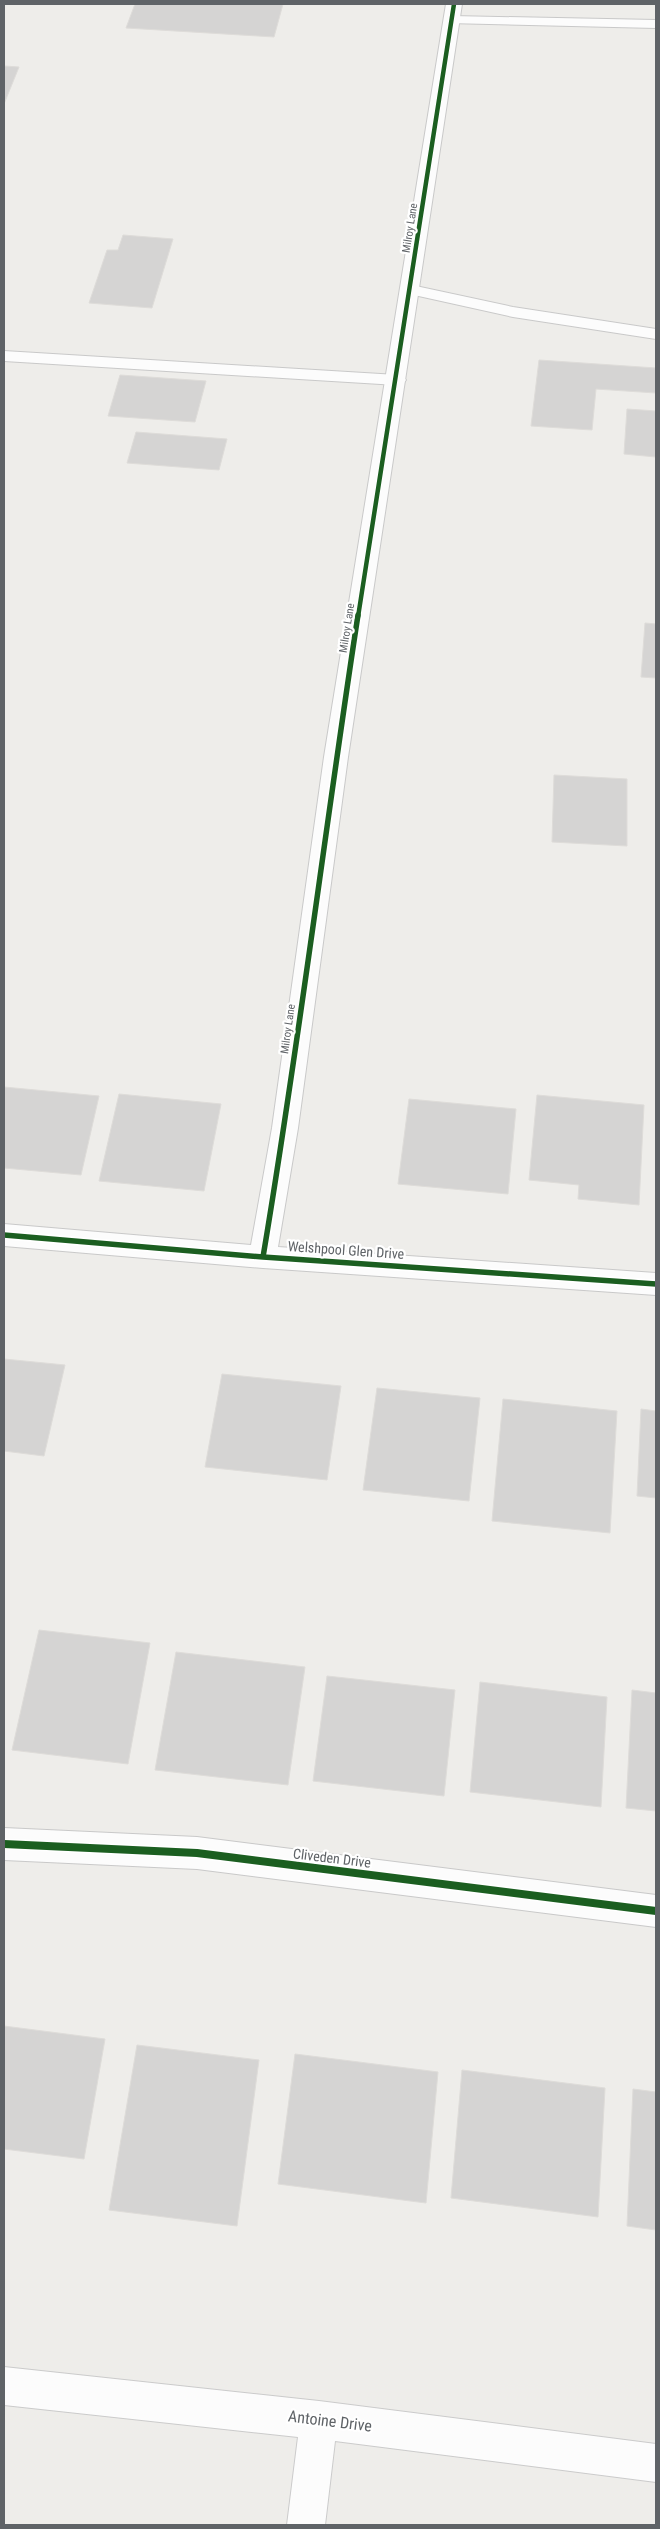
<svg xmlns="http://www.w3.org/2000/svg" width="660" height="2529" font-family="'Roboto Condensed',sans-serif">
	<rect width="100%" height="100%" fill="#eeedea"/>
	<path fill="#d5d4d3" stroke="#dedcd9" d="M135,4H283L274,37L126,28Z
		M4,66L19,67L4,104Z
		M123,235L173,239L152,308L89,303L107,250H118Z
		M539,360L656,368V393L596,389L592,430L531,426Z
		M120,375L206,381L195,422L108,416Z
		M627,409L656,411V457L624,454Z
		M136,432L227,439L219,470L127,463Z
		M645,623L656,624V678L641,677Z
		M554,775L627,779V846L552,842Z
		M4,1087L99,1096L81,1175L4,1168Z
		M119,1094L221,1104L204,1191L99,1181Z
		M537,1095L644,1105L639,1205L578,1199L579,1185L529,1180Z
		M409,1099L516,1109L508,1194L398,1184Z
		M4,1359L65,1365L44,1456L4,1451Z
		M222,1374L341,1386L327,1480L205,1467Z
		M377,1388L480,1398L469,1501L363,1490Z
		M503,1399L617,1411L610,1533L492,1521Z
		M641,1409L656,1411V1498L637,1496Z
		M39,1630L150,1643L128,1764L12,1750Z
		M176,1652L305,1667L288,1785L155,1770Z
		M327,1676L455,1690L444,1796L313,1781Z
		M480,1682L607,1697L601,1807L470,1792Z
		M632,1690L656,1693V1811L626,1808Z
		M4,2026L105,2039L84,2159L4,2149Z
		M137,2045L259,2060L237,2226L109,2210Z
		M295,2054L438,2072L426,2203L278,2184Z
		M462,2070L605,2088L598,2217L451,2198Z
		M633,2089L656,2092V2230L627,2226Z"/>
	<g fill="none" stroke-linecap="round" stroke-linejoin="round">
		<g stroke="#c9c9c9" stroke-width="2">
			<path id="service" d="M452,16L656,20V28L447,23L445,20Z
				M411,285L513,307L656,329V339L513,317L405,293L403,290L405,287Z
				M4,351L397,375L403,376L406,380L403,384L397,385L4,361Z"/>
		</g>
		<g stroke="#c9c9c9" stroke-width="2">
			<path id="minor" d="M446,4H462L348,757L298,1128L278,1247L656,1273V1295L263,1268L4,1246V1224L251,1245L272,1128L324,757Z
				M4,1828L197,1837L656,1895V1927L197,1869L4,1860Z"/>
		</g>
		<g stroke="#cbcbcb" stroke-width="2">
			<path id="secondary" d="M4,2367L319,2401L656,2444V2482L335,2441L325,2525H287L298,2437L4,2405Z"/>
		</g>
		<use href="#service" fill="#fcfcfc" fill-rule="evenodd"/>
		<use href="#minor" fill="#fcfcfc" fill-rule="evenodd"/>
		<use href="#secondary" fill="#fcfcfc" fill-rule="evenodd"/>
		<g stroke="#fff" stroke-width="6">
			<path id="cycleway-far2" d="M358,617L454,4"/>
		</g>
		<g stroke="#fff" stroke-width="9">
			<path id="cycleway-far1" d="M4,1235L263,1257L656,1284
				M263,1257C299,1044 325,829 358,615"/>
		</g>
		<g stroke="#fff" stroke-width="11">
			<path id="cycleway" d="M4,1844L197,1853L656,1911"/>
		</g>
		<use href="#cycleway-far2" stroke="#1b5e20" stroke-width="4.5"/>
		<use href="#cycleway-far1" stroke="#1b5e20" stroke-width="5.5"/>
		<use href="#cycleway" stroke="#1b5e20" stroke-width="8"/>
	</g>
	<g text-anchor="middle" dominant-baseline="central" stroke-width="4.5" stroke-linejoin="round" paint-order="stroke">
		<g font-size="11" fill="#5f6367" stroke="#fff">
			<text transform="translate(410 228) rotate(-81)">Milroy Lane</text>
			<text transform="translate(347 628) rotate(-81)">Milroy Lane</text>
			<text transform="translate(288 1029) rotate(-82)">Milroy Lane</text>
		</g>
		<g font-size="14" fill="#5f6367" stroke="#fff">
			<text transform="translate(346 1250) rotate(4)">Welshpool Glen Drive</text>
			<text transform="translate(332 1858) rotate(7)">Cliveden Drive</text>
		</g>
		<g font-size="16" fill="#5f6367" stroke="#fff">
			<text transform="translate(330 2421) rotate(7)">Antoine Drive</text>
		</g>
	</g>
	<rect width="660" height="2529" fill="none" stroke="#5f6367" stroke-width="10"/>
</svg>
